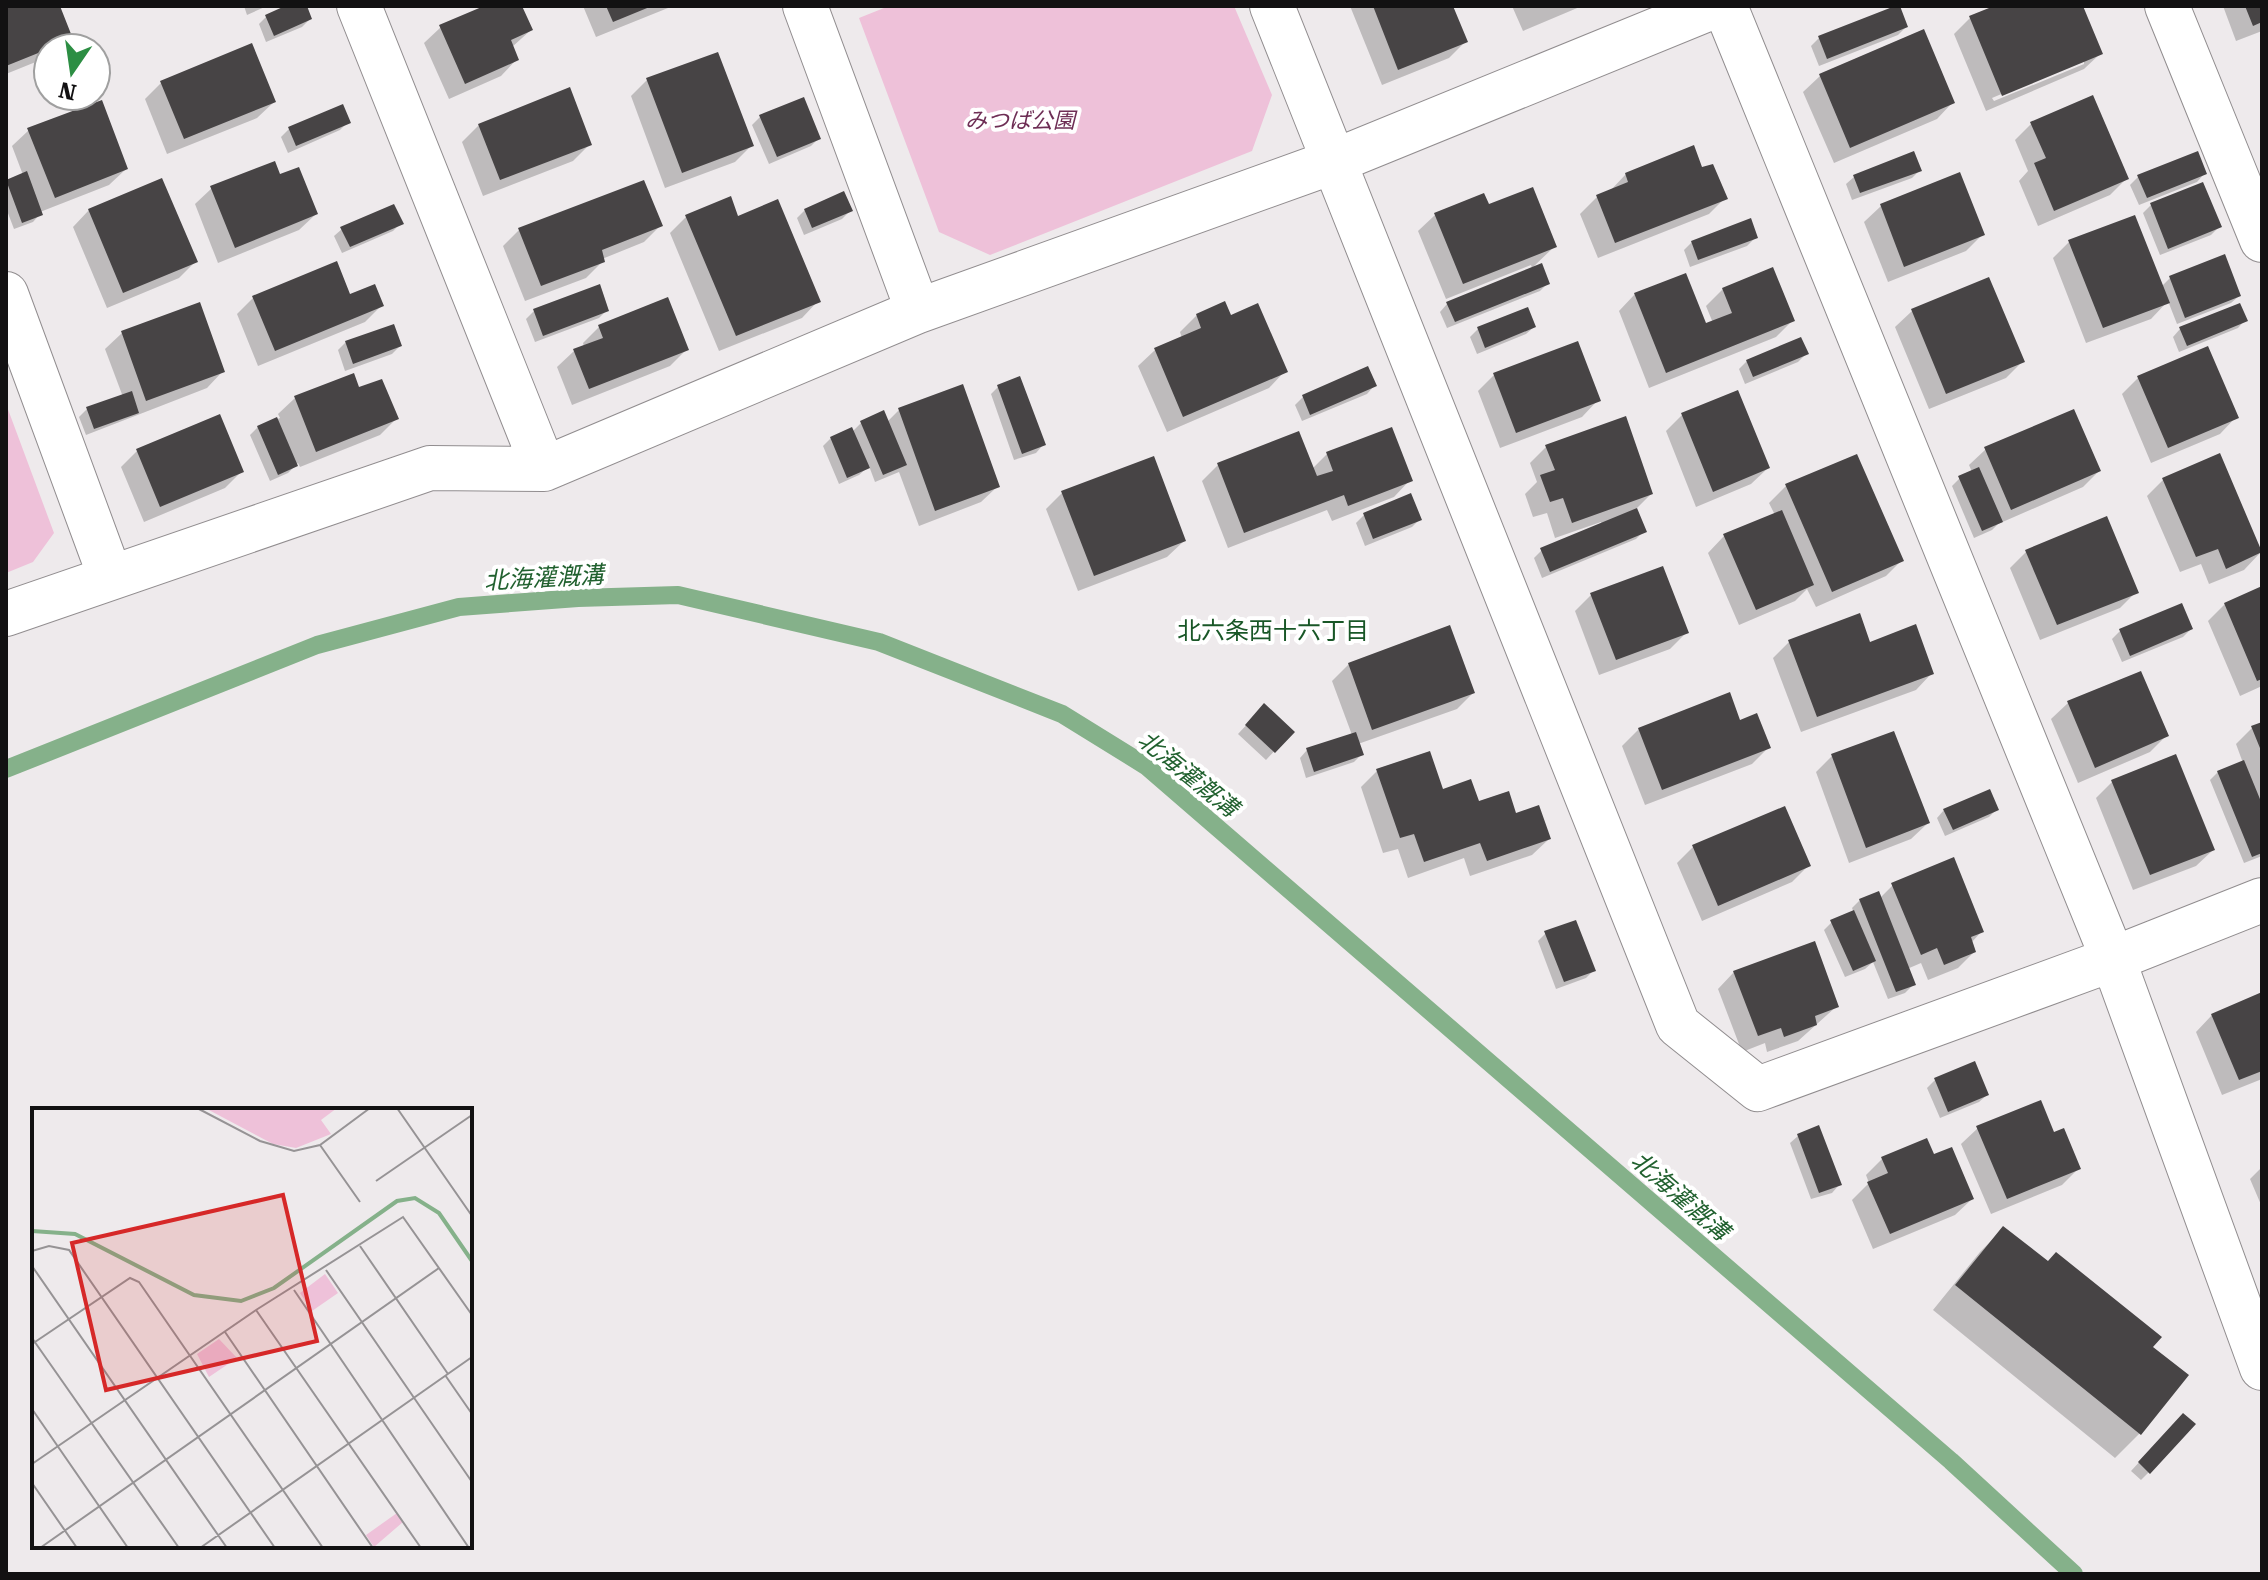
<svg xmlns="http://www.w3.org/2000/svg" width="2268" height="1580" font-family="'Roboto Serif','Noto Sans JP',serif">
	<rect width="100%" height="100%" fill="#eeeaec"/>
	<path fill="#eec1d9" d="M889,6H1234L1272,95L1252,151L990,255L939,232L859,18Z
		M6,404L54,533L33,562L6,573Z"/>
	<path fill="#0003" fill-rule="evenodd" d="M6,6H58L70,38L61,48H48V57L6,74Z
		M244,6H267L247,15Z
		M290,6H304L310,19L302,27L266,42L259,24L267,16Z
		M489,6H520L531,30L512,47L517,59L501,76L449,99L424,43L441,27Z
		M583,6H673L596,37Z
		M1350,6H1451L1466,41L1449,58L1382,85Z
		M1512,6H1582L1523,31Z
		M1999,6H2081L2101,53L2084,69L1986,111L1954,34L1970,18ZM2084,59V64L1994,101L1992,98Z
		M2223,6H2262V31L2236,41Z
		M1906,27L1898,35L1819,66L1811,46L1819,38Z
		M1923,32L1953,102L1937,119L1834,163L1803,92L1820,76Z
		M647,80L751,146L735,162L665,188L631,96Z
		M161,83L274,102L257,118L167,154L145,99Z
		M760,117L819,138L811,146L769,164L752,125Z
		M348,122L340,130L288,153L281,137L289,129Z
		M2031,124L2126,179L2110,195L2038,226L2019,181L2028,171L2015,140Z
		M479,125L590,144L573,161L483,196L462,142Z
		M29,130L126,169L109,185L40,212V214L33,222L14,229L6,208V182L23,175L12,146Z
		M2196,154L2204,174L2197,182L2139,205L2130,185L2138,177Z
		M1701,170L1725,198L1709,214L1598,258L1580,214L1597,197L1610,191L1626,174Z
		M1920,170L1912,178L1852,200L1846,184L1854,177Z
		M1959,175L1983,234L1966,251L1888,282L1864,222L1881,206Z
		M212,188L316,214L299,230L218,263L195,204Z
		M2151,205L2219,227L2211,235L2160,255L2143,213Z
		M1488,207L1555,246L1532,268L1531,265L1446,299L1418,231L1435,215Z
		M89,210L195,262L179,278L107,308L73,227Z
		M805,210L850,211L842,219L804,235L797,218Z
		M686,217L737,218L818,301L802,318L719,351L670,233Z
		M401,223L393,231L342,253L334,236L342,229Z
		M660,226L644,242L602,259L603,261L586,278L525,301L503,246L519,230Z
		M1755,238L1747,246L1690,267L1684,250L1692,242Z
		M2069,242L2161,287L2170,278L2239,296L2231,303L2177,324L2168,301L2151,319L2086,343L2053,258Z
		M1548,283L1540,291L1447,328L1440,312L1447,304Z
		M1723,289L1792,321L1776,337L1649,388L1619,311L1635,294L1705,326L1713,323L1706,306Z
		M349,297L381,306L365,322L258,366L237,314L253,298Z
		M607,310L599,318L535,342L526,319L534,311Z
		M1912,311L2023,361L2006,378L1929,409L1895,327Z
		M1197,315L1230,318L1285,371L1269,388L1167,432L1138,366L1155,350L1182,338L1180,332Z
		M2245,320L2238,328L2179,352L2173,337L2180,329Z
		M599,327L686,350L670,366L572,405L557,367L574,351L584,347L583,343Z
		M1534,327L1526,334L1477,354L1470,337L1478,329Z
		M122,333L223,371L207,388L86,435L79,417L87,409L123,397L105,349Z
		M346,342L400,346L392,354L345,371L338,350Z
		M1806,354L1798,362L1745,384L1739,369L1747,361Z
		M1494,375L1598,400L1582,417L1500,448L1478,391Z
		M2138,378L2236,417L2220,434L2151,463L2122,394Z
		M1374,386L1367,394L1302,421L1295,405L1303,397Z
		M998,387L1043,445L1036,453L1014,460L991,394Z
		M358,390L396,419L380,435L300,467L298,463L288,473L270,481L250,435L258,427L280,418L278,414L295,398Z
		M899,410L998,486L981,502L919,526L899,472L875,482L869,466L859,475L839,484L823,446L831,438L852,432L862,422H887Z
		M1682,415L1768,468L1751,484L1696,507L1666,431Z
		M1546,447L1651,494L1636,509L1644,531L1636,539L1542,578L1534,558L1542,550L1602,525L1601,522L1555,538L1547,513L1533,517L1525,494L1537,482L1530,463Z
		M1986,449L2099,471L2083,487L1998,524L1992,530L1974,538L1952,486L1960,478L1972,472L1969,465Z
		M137,451L241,472L225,488L144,522L121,467Z
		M1327,454L1410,480L1394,497L1332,521L1327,510L1228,548L1202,481L1218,465L1312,469Z
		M1856,456L1902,560L1886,576L1816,607L1807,589L1795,601L1739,625L1708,553L1724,536L1775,515L1769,503L1786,486Z
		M2218,456L2260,553L2244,570L2209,584L2201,564L2180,572L2147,496L2163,480Z
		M1062,493L1184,541L1167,557L1078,591L1046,509Z
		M1364,515L1420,519L1412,527L1365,546L1356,523Z
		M2027,551L2136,592L2120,608L2040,640L2010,568Z
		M2262,588V686L2240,696L2208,621L2225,604Z
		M1591,595L1687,632L1670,649L1599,675L1575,611Z
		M2191,629L2183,637L2122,662L2112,639L2120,631Z
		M1789,642L1869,645L1932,673L1916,690L1801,732L1773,658Z
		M1349,664L1473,693L1457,709L1358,744L1362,754L1354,762L1306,778L1300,758L1307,750L1352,735L1332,681Z
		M2068,703L2166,736L2150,752L2078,783L2051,719Z
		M1264,706L1292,732L1266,760L1238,734Z
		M1739,722L1769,747L1752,764L1645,805L1622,746L1639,729Z
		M2262,724V856L2244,863L2210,780L2218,772L2243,763L2236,744L2252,728Z
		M1832,756L1928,823L1911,839L1849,863L1816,772Z
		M1377,771L1515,816L1549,839L1532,855L1470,876L1464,858L1408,878L1398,849L1383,853L1361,787Z
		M2112,782L2213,850L2196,866L2133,890L2096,798Z
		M1997,809L1989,817L1945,836L1937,818L1944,810Z
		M1693,847L1808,866L1792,882L1702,921L1677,863Z
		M1893,885L1982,931L1971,943L1974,952L1958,968L1928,980L1921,963L1907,969L1913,985L1905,993L1888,999L1873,962L1865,969L1845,977L1824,930L1832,922L1854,913L1852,908L1860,900L1880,898Z
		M1546,933L1594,970L1586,978L1556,989L1538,941Z
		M1734,972L1837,1006L1798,1041L1767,1052L1765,1043L1742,1052L1718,989Z
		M2262,995V1079L2222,1095L2196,1032L2212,1015Z
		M1935,1080L1987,1095L1979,1102L1940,1118L1927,1088Z
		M1978,1128L2053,1135L2079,1168L2062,1185L1991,1214L1961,1144Z
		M1798,1136L1839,1185L1832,1193L1811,1199L1790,1143Z
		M1933,1156L1972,1199L1955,1215L1873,1249L1852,1200L1869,1183L1866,1175L1883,1158Z
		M2262,1167V1207L2250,1179Z
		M2004,1228L2186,1375L2139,1434L2115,1458L1933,1310L1980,1252Z
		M2175,1423L2149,1472L2141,1480L2131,1471Z"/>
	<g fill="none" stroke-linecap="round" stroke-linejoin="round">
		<path stroke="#85b18a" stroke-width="18" d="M6,769L317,645L459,607L578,598L678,595L879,642L1062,714L1146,766L1951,1461L2074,1574"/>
	</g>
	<path fill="#474445" d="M6,6H60L73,39L6,66Z
		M285,6H307L312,19L274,36L265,15Z
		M484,6H522L533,30L511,40L519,60L465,84L439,25Z
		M606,6H652L613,22Z
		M1373,6H1453L1468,42L1398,70Z
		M1895,6H1900L1908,27L1827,59L1818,36Z
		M1994,6H2083L2103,54L2002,96L1969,16Z
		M2245,6H2262V22L2253,26Z
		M1924,29L1955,103L1850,148L1819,74Z
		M252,43L276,102L184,139L160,81Z
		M718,52L754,146L682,173L646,78Z
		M570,87L592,145L500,180L478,124Z
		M2093,95L2129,179L2054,211L2034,163L2046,158L2030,122Z
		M804,97L821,139L777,157L759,115Z
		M102,100L128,169L55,198L27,128Z
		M343,104L351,123L296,146L288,127Z
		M1694,145L1702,167L1713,164L1728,199L1615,243L1596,195L1628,182L1625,173Z
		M1914,151L1922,171L1860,193L1853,175Z
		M2198,151L2207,174L2147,198L2137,175Z
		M275,161L280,174L299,167L318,214L235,248L210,186Z
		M27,171L43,215L22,223L6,180Z
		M1960,172L1985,235L1904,267L1880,204Z
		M162,178L198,262L123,293L88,209Z
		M644,180L663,226L602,250L605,262L541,286L518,228Z
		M2203,182L2222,227L2168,249L2150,203Z
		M1533,187L1557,247L1463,284L1434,213L1484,193L1489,204Z
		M844,191L853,211L812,228L804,209Z
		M731,196L738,216L778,199L821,302L736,336L685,215Z
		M394,204L404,224L350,247L340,227Z
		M2135,215L2170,303L2103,328L2068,240Z
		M1751,218L1758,238L1698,260L1691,241Z
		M2225,254L2241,296L2185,318L2169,276Z
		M337,261L350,294L375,284L384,306L275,351L252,296Z
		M1542,263L1550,284L1455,322L1446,302Z
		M1773,267L1795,321L1666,373L1634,293L1686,273L1706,323L1732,313L1722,288Z
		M1989,277L2025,362L1946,394L1911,309Z
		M600,284L609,311L543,336L533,309Z
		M668,297L689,350L589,389L573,349L603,338L598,325Z
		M1225,301L1231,315L1258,303L1288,372L1183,417L1154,348L1201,328L1196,314Z
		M200,302L225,372L146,401L121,331Z
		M2240,303L2248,321L2187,346L2179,327Z
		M1528,307L1536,327L1485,348L1477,327Z
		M394,324L402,346L353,364L345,341Z
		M1801,337L1809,354L1753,377L1746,360Z
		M1578,341L1601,401L1516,433L1493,373Z
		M2208,346L2239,418L2168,448L2137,376Z
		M1368,366L1377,386L1310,415L1302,395Z
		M354,373L359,387L382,379L399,419L316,452L294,396Z
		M1020,376L1046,445L1022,454L997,385Z
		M963,384L1000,487L935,511L898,408Z
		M1738,390L1770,468L1713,492L1681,413Z
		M132,391L139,413L94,429L86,407Z
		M2074,409L2101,471L2011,510L1984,447Z
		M884,410L907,465L883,475L860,421Z
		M220,414L244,472L160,507L136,449Z
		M1626,416L1653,494L1572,523L1563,498L1550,502L1540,475L1555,470L1545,445Z
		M277,417L298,466L278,475L257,426Z
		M852,427L870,468L847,478L830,437Z
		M1392,427L1413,481L1348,506L1344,495L1244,533L1217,463L1299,431L1317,476L1333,471L1326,452Z
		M2220,453L2262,552L2226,569L2218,549L2196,557L2162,478Z
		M1857,454L1904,561L1832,592L1785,484Z
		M1154,456L1186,541L1094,576L1061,491Z
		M1979,467L2003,522L1982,531L1958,476Z
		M1411,493L1422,520L1373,539L1363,513Z
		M1637,508L1647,532L1550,572L1540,548Z
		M1782,510L1814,585L1756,610L1723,534Z
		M2107,516L2139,593L2057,625L2025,550Z
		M1663,566L1689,633L1616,660L1590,593Z
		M2262,586V679L2257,681L2224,603Z
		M2182,603L2193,629L2130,656L2119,629Z
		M1860,613L1870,642L1916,624L1934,674L1817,717L1788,640Z
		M1450,625L1475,693L1372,730L1348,663Z
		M2141,671L2169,736L2095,768L2067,701Z
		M1730,692L1740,720L1757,713L1771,748L1662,790L1638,728Z
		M1264,703L1295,732L1275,753L1245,725Z
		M2262,722V753L2251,726Z
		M1894,731L1930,823L1866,848L1831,754Z
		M1356,732L1364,755L1314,772L1306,748Z
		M1430,751L1443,789L1471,779L1479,801L1509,791L1516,813L1539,805L1551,839L1487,861L1480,843L1424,862L1414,834L1400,838L1376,769Z
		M2176,754L2215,850L2150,875L2111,780Z
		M2244,760L2262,804V853L2252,857L2217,771Z
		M1990,789L1999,810L1953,830L1943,809Z
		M1785,806L1811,866L1718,906L1692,845Z
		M1954,857L1984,932L1971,937L1976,952L1944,965L1937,948L1921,955L1891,883Z
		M1879,891L1916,985L1896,992L1859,899Z
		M1854,910L1876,961L1853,971L1830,920Z
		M1576,920L1596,971L1564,982L1544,931Z
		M1815,941L1839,1007L1815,1016L1817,1025L1784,1037L1781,1028L1758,1036L1733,971Z
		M2262,992V1071L2239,1080L2211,1014Z
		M1975,1061L1989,1095L1948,1112L1934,1078Z
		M2041,1100L2054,1132L2064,1128L2081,1169L2007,1199L1976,1126Z
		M1819,1125L1842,1185L1819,1193L1797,1134Z
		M1927,1138L1934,1154L1952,1147L1974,1199L1890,1234L1867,1182L1888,1173L1881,1157Z
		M2003,1226L2048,1261L2056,1252L2162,1337L2153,1347L2189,1375L2141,1435L1955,1285Z
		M2183,1413L2196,1424L2150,1474L2138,1462Z"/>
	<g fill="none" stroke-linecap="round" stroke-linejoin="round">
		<g stroke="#918d8f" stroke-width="46">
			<path id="street" d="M359,6L544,469
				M805,6L918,311
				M1272,6L1678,1025L1758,1089L2113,959L2262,900
				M1725,6L2113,959L2262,1368
				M2167,6L2262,240
				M6,294L110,576
				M6,614L430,468L544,469L918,311L1335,161L1715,6"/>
		</g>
		<use href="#street" stroke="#fff" stroke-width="44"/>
	</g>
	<g text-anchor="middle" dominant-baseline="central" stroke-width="8" stroke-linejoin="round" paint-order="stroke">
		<g font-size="22" font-style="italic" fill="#6e2e55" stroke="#fff">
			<text x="1020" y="120">みつば公園</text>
		</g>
		<g font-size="24" font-style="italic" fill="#21612f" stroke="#fff">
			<text transform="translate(544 578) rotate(-3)">北海灌漑溝</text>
			<text transform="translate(1188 774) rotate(39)">北海灌漑溝</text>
			<text transform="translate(1680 1196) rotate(41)">北海灌漑溝</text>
		</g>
		<g font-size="24" fill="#195727" stroke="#fff">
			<text x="1273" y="631">北六条西十六丁目</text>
		</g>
	</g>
	<g transform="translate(32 1108)">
		<rect width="440" height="440" fill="#eeeaec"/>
		<path d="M173,0H305L289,12L299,26L264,40L241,36ZM293,166L306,185L280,203L268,185ZM187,231L205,250L177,269L165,246ZM365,405L371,414L342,439L334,427Z" fill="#eec1d9"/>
		<path fill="none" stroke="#85b18a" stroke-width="4" d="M0,123L43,126L162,187L209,193L242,180L365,93L383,90L407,105L440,153"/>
		<path fill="none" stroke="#969395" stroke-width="2" d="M165,0L228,33L262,43L288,37L338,0M365,0L440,108M288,37L328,94M344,73L440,7M328,138L416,266M0,143L17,138L37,142L243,440M0,158L195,440M294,162L440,374M262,182L437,440M224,202L389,440M193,224L341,440M0,230L147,440M0,236L98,170L107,174L291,440M413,267L440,306M0,301L96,440M0,356L224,202L371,109L440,207M0,375L45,440M8,440L407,160M168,440L440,249"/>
		<path fill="#d62828" fill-opacity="0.15" stroke="#d62828" stroke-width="4" d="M251,87L285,233L74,282L40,135Z"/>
		<rect width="440" height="440" fill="none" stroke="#121112" stroke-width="4"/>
	</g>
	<rect width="2268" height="1580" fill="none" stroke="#121112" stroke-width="16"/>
	<g transform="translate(72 72) rotate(193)"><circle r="38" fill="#ffffff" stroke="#a0a0a0" stroke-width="2"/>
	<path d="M0-6L14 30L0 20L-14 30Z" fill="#2c8e43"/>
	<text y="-12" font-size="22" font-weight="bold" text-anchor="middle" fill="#121112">N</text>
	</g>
</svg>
